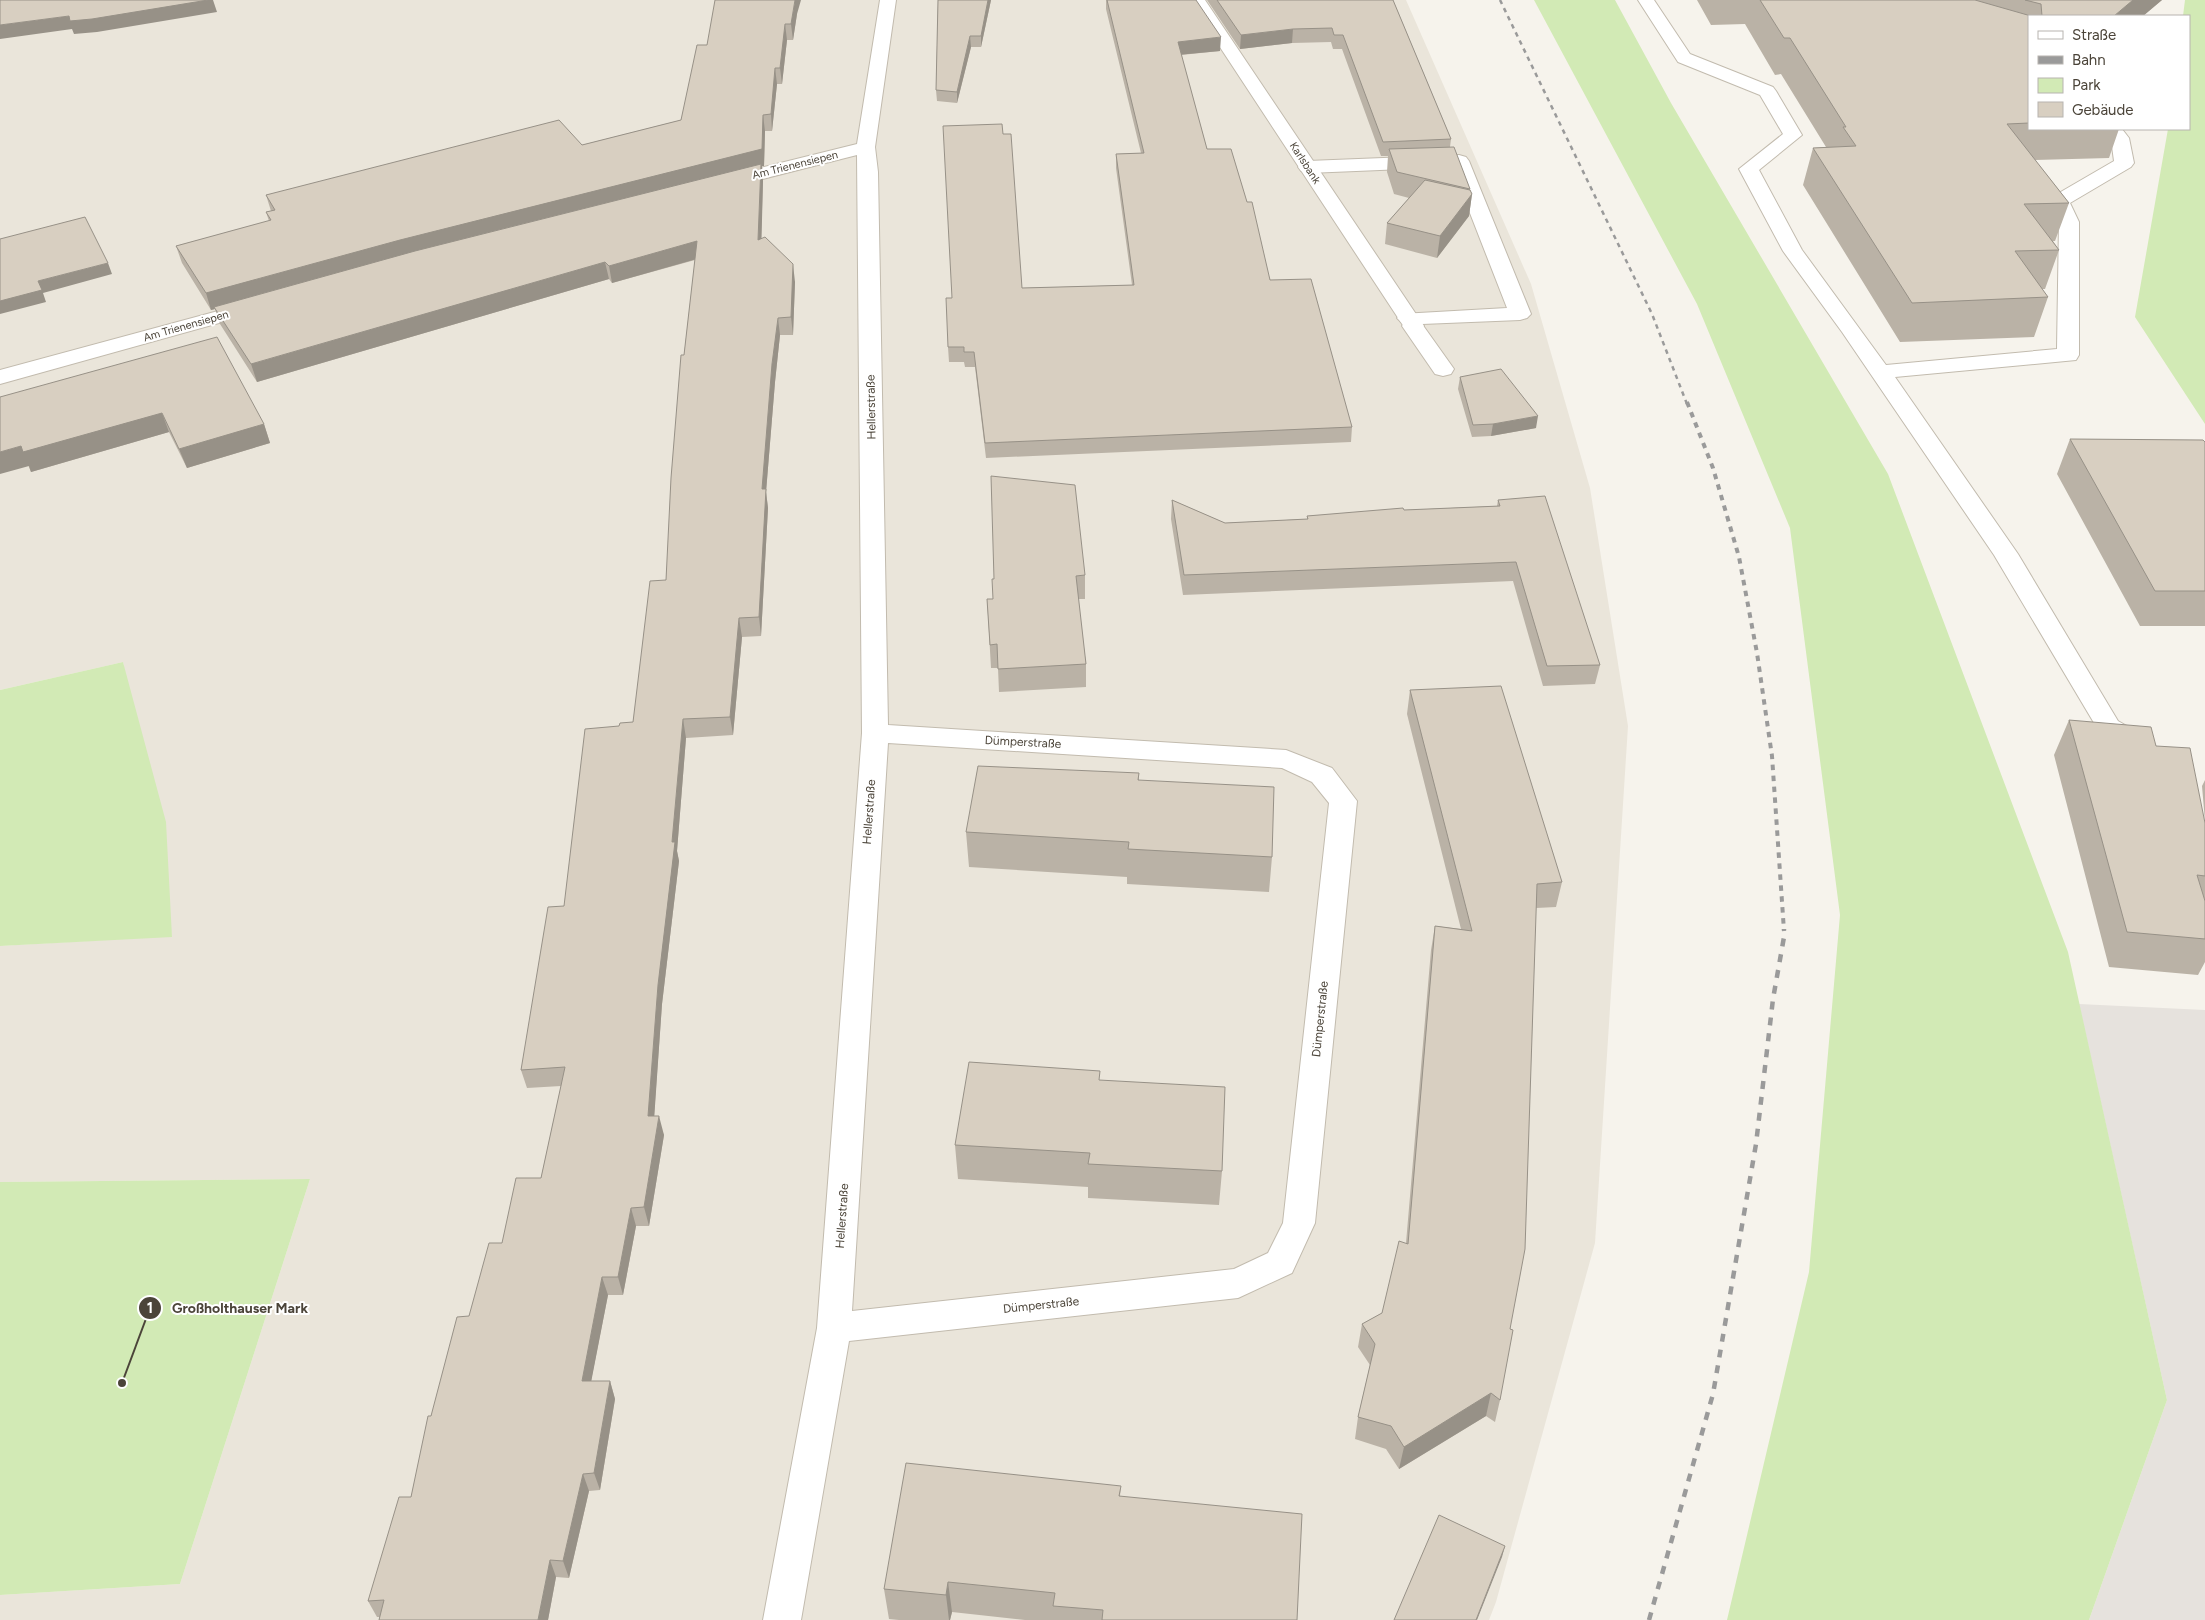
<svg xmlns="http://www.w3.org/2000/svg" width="2205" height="1620" font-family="Figtree,sans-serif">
	<rect width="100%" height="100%" fill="#f6f3ec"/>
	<path fill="#eae5da" d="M0,0H1406L1531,284L1590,488L1628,726L1595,1243L1496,1602L1489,1620H0V1595L180,1584L310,1179L0,1182V946L172,936L123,662L0,690Z"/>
	<path fill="#e6e2dd" d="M2079,1004L2205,1010V1620H2089L2167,1400Z"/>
	<path fill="#d2eab5" d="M1534,0H1615L1671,103L1888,474L2068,952L2167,1400L2089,1620H1727L1809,1272L1840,915L1790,528L1697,304Z
		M2185,0H2205V424L2135,317L2168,129H2189V16H2183Z
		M123,662L166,822L172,937L0,946V690Z
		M310,1179L180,1584L0,1595V1182Z"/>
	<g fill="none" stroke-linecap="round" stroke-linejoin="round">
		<g stroke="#c2bbae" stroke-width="2">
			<path id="lane" d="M1638,0H1654L1690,54L1773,87L1776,91L1802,135L1759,170L1802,250L1886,365L2057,349L2059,222L2049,201L2052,197L2114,161L2111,139L2103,129H2122L2129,138L2134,163L2131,167L2070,203L2079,222V355L2076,360L1895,377L2018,554L2118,721L2146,737L2150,743L2146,749C2129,754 2115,742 2100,733L1994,555L1842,332L1783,251L1739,169L1783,134L1760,95L1678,62Z
				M1459,155L1466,157L1469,161L1531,314L1527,318L1520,320L1422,324L1454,369L1451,374L1443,376L1435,374L1402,326L1404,323L1401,322L1397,318L1401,314L1507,308L1452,167L1308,173L1301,171L1298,167L1301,163L1308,161Z"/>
		</g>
		<g stroke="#c2bbae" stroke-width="2">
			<path id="street" d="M880,0H896L875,147L878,172L888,725L1286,750L1332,768L1357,801L1315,1223L1292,1273L1238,1298L849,1341L801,1620H763L817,1328L862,733L857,155L727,188L720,186L717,182L720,178L857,144ZM888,743L1282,768L1312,782L1329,803L1283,1223L1268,1253L1234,1269L852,1311Z
				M1189,0H1205L1424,326L1420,330L1413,332L1406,330Z
				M255,301L262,303L265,307L262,311L0,384V370Z"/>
		</g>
		<use href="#lane" fill="#fff" fill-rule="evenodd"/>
		<use href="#street" fill="#fff" fill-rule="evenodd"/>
		<path stroke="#9a9a9a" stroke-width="2.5" stroke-dasharray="4.5 4.5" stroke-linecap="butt" d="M1500,0L1652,314L1687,404"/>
		<path stroke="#9a9a9a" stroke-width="4" stroke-dasharray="5.5 5.5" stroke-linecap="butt" d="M1687,402L1713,468L1739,557L1757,653L1772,756L1784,931"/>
		<path stroke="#9a9a9a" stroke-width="4.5" stroke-dasharray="8 8" stroke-linecap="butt" d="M1649,1620L1713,1394L1756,1144L1773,999L1784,937V929"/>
	</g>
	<path fill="#bab2a6" d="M938,0H991L981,47H971L957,103L937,101L936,90Z
		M1106,0H1196L1220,51L1181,55L1207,149L1270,280L1352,427L1351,442L986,458L975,367H965L964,362H949L948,347L952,298L1003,134L1022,288L1132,285L1116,168V154L1141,153L1106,9Z
		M1207,0H1393L1451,139L1450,147L1470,189L1472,194L1469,216L1437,258L1385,244L1387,223L1409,198L1394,194L1387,172L1388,156H1381L1342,49H1333L1331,42L1292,43L1240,49Z
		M1697,0H2162L2143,16H2029V129H2119L2109,158L2035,160L2069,203L2055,241H2053L2059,250L2045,289H2042L2048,297L2034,337L1900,342L1803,185L1813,148L1826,147L1781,74L1775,75L1745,24L1711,25Z
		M797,14L793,40H787L782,84H777L772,131H765L764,166H762L763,181L761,239L795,282L793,335H780L775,382L766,492L768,508L761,636L742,637L733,735L686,738L677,851L679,861L662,1004L654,1116L664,1135L649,1226H636L623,1295H608L591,1381H610L615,1399L600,1490L589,1491L569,1578L556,1577L548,1620H379L380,1617H377L368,1601L411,1497L431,1416L469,1316L502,1243L541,1178L561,1086L527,1088L521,1070L564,906L619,726L633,722L666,580L684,355L695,260L612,283L609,279L257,382L220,324L215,309L211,310L182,263L176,246L269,221L266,212L271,211L266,195L582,145L681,120L707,45Z
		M1460,377L1536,428L1491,436L1472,437L1458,389Z
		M0,397L264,424L270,443L187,468L169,432L31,472Z
		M2070,439L2205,442V626H2140L2057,474Z
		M1172,500L1225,523L1307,519V516L1404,510L1497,506L1498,500L1600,665L1595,684L1543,686L1513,581L1183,595L1171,519Z
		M1085,575V599H1078L1086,664V687L999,692L998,668H991L987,599H993L994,579Z
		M1410,690L1562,882L1556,907L1536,908L1510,1329L1500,1400L1495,1422L1486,1416L1399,1469L1386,1449L1355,1439L1358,1417L1370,1365L1358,1347L1362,1324L1382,1313L1406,1243L1431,950L1435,926L1461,929L1407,714Z
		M2069,720L2156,746L2205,823V962L2198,975L2109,967L2054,755Z
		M1139,773V780L1272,857L1269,892L1127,884V877L969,867L966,832Z
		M2205,780V821L2202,786Z
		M1100,1080L1222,1171L1219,1205L1088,1198V1187L958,1179L955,1145Z
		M1121,1486L1120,1496L1297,1620H1025L952,1612L950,1620H899L889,1619L884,1589Z"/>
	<path fill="#979187" d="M208,0H213L217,12L97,32L74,34L72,29L0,39V25L69,16Z
		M795,0H801L797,14L793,40L791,24Z
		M988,0H991L981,47V36Z
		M2133,0H2162L2143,16H2114Z
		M785,24L787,40L782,84L780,68Z
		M1293,29L1292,43L1240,49L1241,35Z
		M970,36L971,47L957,103V92Z
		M1221,37L1220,51L1177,55L1178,42Z
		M775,68L777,84L772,131L771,114Z
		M763,115L765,131L764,166H762L763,181L761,258L758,240L761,166L214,307L215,309L211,310L206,293Z
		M1472,194L1469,216L1437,258L1440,236Z
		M697,241L700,258L612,283L609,266Z
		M605,262L609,279L257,382L251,364Z
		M108,263L112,274L43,293L46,302L0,314V301L38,281Z
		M793,264L795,282L793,335L791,317Z
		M778,318L780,335L775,382L766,492L768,508L761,636L759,617L762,489L772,364Z
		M162,413L169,432L31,472L29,466L0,474V452L21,446Z
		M1538,416L1536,428L1491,436L1493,424Z
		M264,424L270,443L187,468L179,449Z
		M739,618L742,637L733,735L730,717Z
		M683,719L686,738L677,851L679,861L662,1004L653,1135L648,1116L658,985L672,842Z
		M659,1116L664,1135L649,1226L644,1207Z
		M631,1208L636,1226L623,1295L618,1277Z
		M602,1277L608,1295L588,1398L582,1381Z
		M610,1381L615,1399L600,1490L594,1473Z
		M1491,1393L1486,1416L1399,1469L1404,1447Z
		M583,1474L589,1491L569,1578L563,1561Z
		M1505,1546L1502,1557L1477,1620H1476Z
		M550,1560L556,1577L548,1620H538Z
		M948,1582L952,1612L950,1620H949L946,1595Z"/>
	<path fill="#d8cfc1" stroke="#979187" d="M0,0H208L92,19L70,21L69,16L0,25Z
		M715,0H795L791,24H785L780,68H775L771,114L763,115L762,149L400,240L206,293L176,246L271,220L266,212L275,210L266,195L559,120L582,145L681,120L697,45H707Z
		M938,0H988L981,36H970L957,92L936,90Z
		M1107,0H1196L1221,37L1178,42L1207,149H1231L1247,202H1252L1270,280L1311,279L1352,427L985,443L974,352H964V347H948L946,298H952L943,126L1002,124L1003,134H1011L1022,288L1134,285L1116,154L1144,153Z
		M1217,0H1393L1451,139L1383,142L1343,35H1334L1332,28L1293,29L1241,35Z
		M1760,0H1975L2031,16H2029V123L2007,124L2069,203L2024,204L2059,250L2015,251L2048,297L1912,303L1813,148L1856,146L1843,127H1846L1790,38H1784Z
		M2025,0H2133L2114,16H2042L2041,4Z
		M1454,147L1470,189L1397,172L1389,149Z
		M761,164L758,240L765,237L793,264L791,317L778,318L772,364L762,489H766L759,617L739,618L730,717L683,719L672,842H675L658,985L648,1116H659L644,1207L631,1208L618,1277H602L582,1381H610L594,1473L583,1474L563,1561L550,1560L538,1620H379L384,1600L368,1601L399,1497H411L428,1416H431L457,1317L469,1316L489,1243H502L516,1178H541L565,1067L521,1070L548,907L564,906L585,729L619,726L620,723L633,722L650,581L666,580L671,478L681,355H684L697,241L609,266L605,262L251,364L214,307L415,251Z
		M1425,180L1470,190L1472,194L1440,236L1387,223Z
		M85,217L108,263L38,281L42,290L0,301V239Z
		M217,337L264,424L179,449L162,413L23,452L21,446L0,452V397Z
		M1501,369L1538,416L1493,424L1473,425L1460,377Z
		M2070,439L2203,440L2205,442V591H2155Z
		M991,476L1075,485L1085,575L1076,576L1086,664L998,669L997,644L990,645L987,599H993L992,579H994Z
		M1545,496L1600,665L1547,666L1516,562L1184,575L1172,500L1225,523L1308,519L1307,516L1403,508L1404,510L1500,506L1498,500Z
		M1501,686L1562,882L1537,884L1525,1249L1510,1329L1513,1330L1500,1400L1491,1393L1404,1447L1391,1426L1358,1417L1375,1344L1362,1324L1382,1313L1399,1241L1408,1244L1435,926L1472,931L1410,690Z
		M2069,720L2151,727L2156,746L2190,748L2205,823V876L2197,875L2205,901V939L2127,932Z
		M978,766L1139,773L1138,780L1274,787L1272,857L1128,849L1129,842L966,832Z
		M969,1062L1100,1071L1099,1080L1225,1087L1222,1171L1088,1164L1090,1153L955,1145Z
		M906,1463L1121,1486L1119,1496L1302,1514L1297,1620H1102L1103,1610L1053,1606L1055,1593L948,1582L946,1595L884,1589Z
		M1439,1515L1505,1546L1476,1620H1394Z"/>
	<g text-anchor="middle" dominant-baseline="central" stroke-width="4" stroke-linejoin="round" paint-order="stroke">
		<g font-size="11" fill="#4b4439" stroke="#fff">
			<text transform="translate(1305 163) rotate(57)">Karlsbank</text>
			<text transform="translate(795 165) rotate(-14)">Am Trienensiepen</text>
			<text transform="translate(186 326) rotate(-16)">Am Trienensiepen</text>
		</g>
		<g font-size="12" fill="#4b4439" stroke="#fff">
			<text transform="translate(871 407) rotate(-91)">Hellerstraße</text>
			<text transform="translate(1023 742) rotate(3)">Dümperstraße</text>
			<text transform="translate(869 812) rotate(-86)">Hellerstraße</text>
			<text transform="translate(1320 1019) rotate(-84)">Dümperstraße</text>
			<text transform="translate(842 1216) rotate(-86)">Hellerstraße</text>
			<text transform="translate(1041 1305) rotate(-6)">Dümperstraße</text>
		</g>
	</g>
	<path fill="none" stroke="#4b4439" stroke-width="2" d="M122 1383L150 1308"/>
	<g fill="#4b4439" stroke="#fff" stroke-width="2">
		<circle cx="122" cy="1383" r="5"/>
		<circle cx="150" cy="1308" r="12"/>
	</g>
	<g font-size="15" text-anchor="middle" font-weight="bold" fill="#fff">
		<text x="150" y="1313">1</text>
	</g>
	<g font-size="14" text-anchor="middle" font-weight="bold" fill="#4b4439" stroke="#fff" stroke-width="4" stroke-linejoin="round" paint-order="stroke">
		<text x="240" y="1313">Großholthauser Mark</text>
	</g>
	<rect x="2028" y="15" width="162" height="115" fill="#ffffff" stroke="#b7b4b0"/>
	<rect x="2038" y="31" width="25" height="8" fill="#ffffff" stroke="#b7b4b0"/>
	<text x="2072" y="40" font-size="15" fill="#4b4439">Straße</text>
	<rect x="2038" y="56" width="25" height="8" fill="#9a9a9a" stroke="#b7b4b0"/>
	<text x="2072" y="65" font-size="15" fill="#4b4439">Bahn</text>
	<rect x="2038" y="78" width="25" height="15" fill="#d2eab5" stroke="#b7b4b0"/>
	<text x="2072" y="90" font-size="15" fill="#4b4439">Park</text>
	<rect x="2038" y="102" width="25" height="15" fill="#d8cfc1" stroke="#b7b4b0"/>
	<text x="2072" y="115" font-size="15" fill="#4b4439">Gebäude</text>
</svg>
